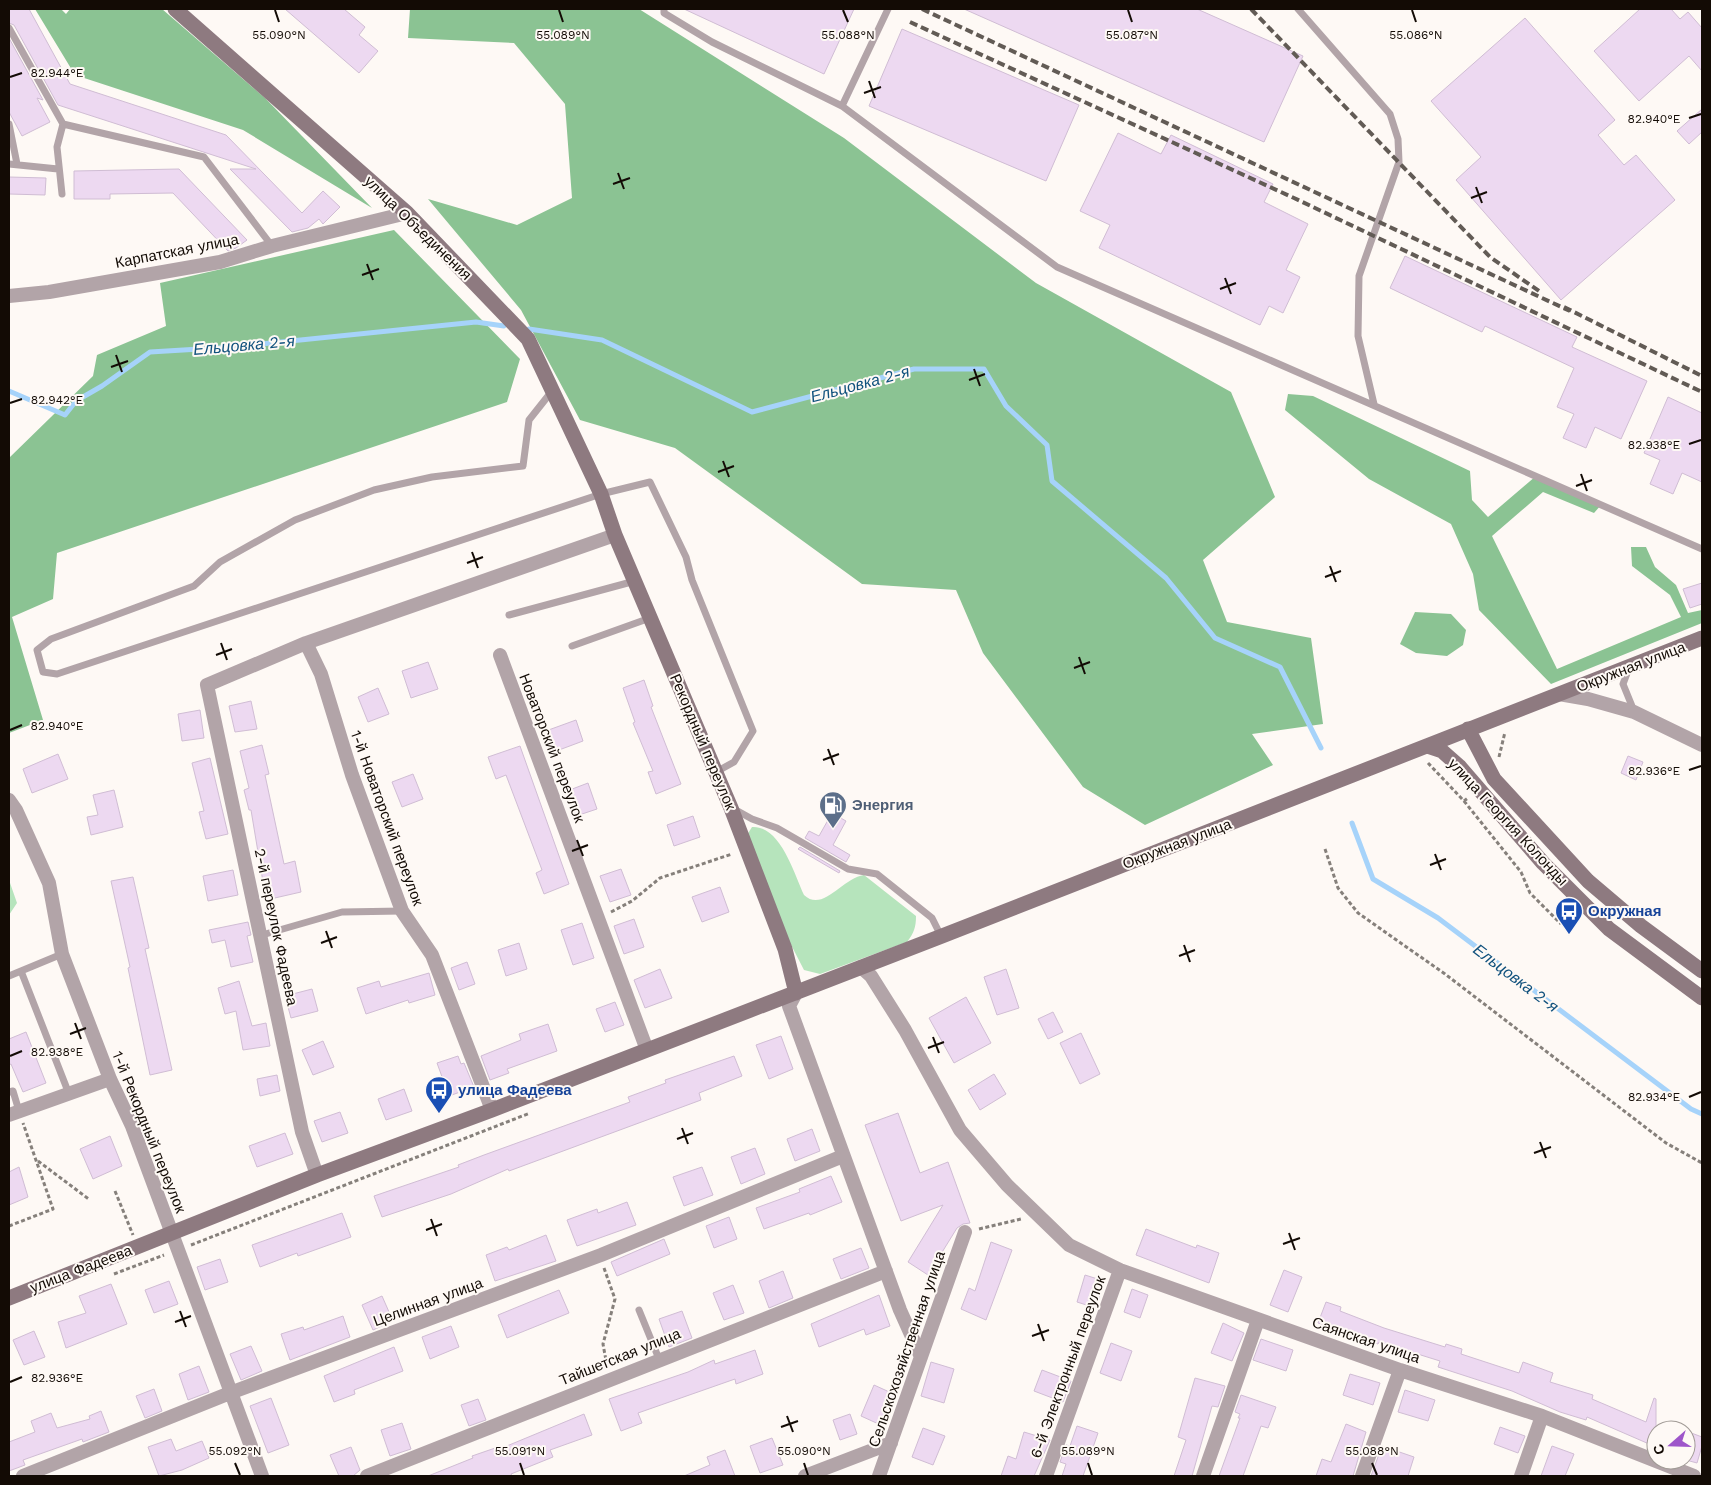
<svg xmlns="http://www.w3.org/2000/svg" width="1711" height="1485" font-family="'Work Sans',sans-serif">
	<rect width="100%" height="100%" fill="#fef9f5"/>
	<path fill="#b6e4bc" d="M752,827C780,825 794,873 804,895C823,913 842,878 864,875L916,916C916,927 914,933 907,942L820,974L804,970L786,935L747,835Z
		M9,880L17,903L9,915Z"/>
	<path fill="#8bc393" d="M35,9H61L66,14L70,9H162L265,98L372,208L243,130L75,75Z
		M410,9H639L844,138L1036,283L1231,392L1275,497L1203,560L1227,622L1311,638L1323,724L1252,734L1273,765L1145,825L1083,787L983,653L956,590L862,584L675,448L580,420L521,310L428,199L517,225L572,198L565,104L514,43L408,38Z
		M394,230L520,359L507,402L57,553L53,599L12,617L43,720L9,733V458L93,376L97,355L166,326L160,283Z
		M1288,394L1313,396L1470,471L1472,500L1488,517L1536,476L1601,505L1594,513L1543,492L1492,536L1557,669L1681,617L1670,595L1632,566L1631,547H1646L1655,567L1676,585L1688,613L1702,610V623L1551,684L1479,610L1473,574L1451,524L1369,479L1285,410Z
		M1415,612L1451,614L1466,630L1463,645L1447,656L1416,653L1400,644Z"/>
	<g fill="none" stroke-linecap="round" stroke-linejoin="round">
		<path stroke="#a6d3fa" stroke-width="5" d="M529,329L602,340L752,412L914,369H984L1006,406L1047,445L1052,481L1166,578L1215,638L1280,667L1321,748
			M9,391L65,415L76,401L102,386L150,352L233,347L476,322L504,326
			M1353,826L1352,823L1373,879L1438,918L1691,1109L1702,1114"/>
	</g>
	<path fill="#edd9f1" stroke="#d0bdd4" d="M9,9H29L70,84L226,135L302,213L323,191L340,207L323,224L319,219L308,228L292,232L230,169H256L58,105L14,25L9,23Z
		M285,9H344L365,27L359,35L378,51L359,73Z
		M684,9H854L824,74Z
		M964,9H1197L1303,56L1264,142Z
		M1640,9H1671L1680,19L1688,12L1702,28V71L1689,56L1639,101L1594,51Z
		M1525,18L1615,120L1598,135L1624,165L1636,155L1675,200L1561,300L1456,180L1481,157L1431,101Z
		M902,29L1079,105L1046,181L869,106Z
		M9,38L43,100L37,98L50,122L22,136L9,112Z
		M1702,109V132L1689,144L1677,131Z
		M1118,133L1161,154L1171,135L1273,184L1264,202L1308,224L1286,270L1300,277L1283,313L1269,306L1260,325L1099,248L1110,225L1080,211Z
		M179,169L247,240L236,248L228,251L173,193L110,194V199H74V171Z
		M9,177L46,178L45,195L9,194Z
		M1405,256L1577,337L1572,347L1647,381L1621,439L1595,427L1586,448L1563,438L1574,414L1557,407L1574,368L1485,326L1482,332L1390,288Z
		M1668,397L1702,413V482L1682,473L1673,494L1650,484L1660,460L1644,453Z
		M1702,583V604L1690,608L1683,589Z
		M428,662L438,689L411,698L402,671Z
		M644,680L653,706L651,707L681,784L656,794L648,772L653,771L633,723L635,722L623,688Z
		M378,688L389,714L368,722L358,697Z
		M251,701L257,729L235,732L229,706Z
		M200,710L204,738L182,741L178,714Z
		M576,720L583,741L551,753L543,732Z
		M262,745L269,774L265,775L284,864L295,861L301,892L266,900L251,810H249L244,790L249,788L240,751Z
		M520,746L569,884L544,894L536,873L542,870L506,775L496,779L488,757Z
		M58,754L68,779L32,793L23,769Z
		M1628,756L1643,762L1636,780L1621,773Z
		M210,758L228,834L206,839L199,812L204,811L192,763Z
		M413,774L423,799L402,807L392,782Z
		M588,783L597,809L576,816L567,791Z
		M114,790L123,827L91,835L87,817L98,815L93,795Z
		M832,813L846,821L833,845L850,855L846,862L805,838L809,831L819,836Z
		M693,816L700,837L674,846L667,825Z
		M800,847L840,871L839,873L798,849Z
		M621,869L631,895L610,902L600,876Z
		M233,870L238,895L208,901L203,876Z
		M133,877L149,948L145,949L172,1070L150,1075L128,968L130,967L111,881Z
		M720,887L729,912L702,922L692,897Z
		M634,919L644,947L624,954L614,926Z
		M248,922L251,935L247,936L253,962L231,967L225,940L212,943L209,930Z
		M582,923L594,958L573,965L561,930Z
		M519,943L527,969L506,976L498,950Z
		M467,962L475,984L459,990L451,968Z
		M660,969L672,998L645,1008L634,980Z
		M1006,969L1019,1008L997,1015L984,977Z
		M429,973L435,995L409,1003L408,1000L366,1014L357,988L379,981L381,987Z
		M239,981L252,1026L266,1023L270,1046L243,1050L236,1011L225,1014L218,988Z
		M312,989L318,1011L291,1018L285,996Z
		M966,997L991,1043L954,1063L929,1018Z
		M615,1002L624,1025L605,1032L596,1009Z
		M1053,1012L1063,1032L1048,1039L1038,1019Z
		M548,1024L557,1051L507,1069L509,1073L490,1080L481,1056L521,1040L519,1034Z
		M26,1032L46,1083L23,1092L11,1064L9,1065V1039Z
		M1081,1033L1100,1074L1080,1084L1060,1043Z
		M781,1036L793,1069L769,1079L756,1045Z
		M323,1041L334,1067L313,1075L302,1050Z
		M458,1056L461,1064L464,1063L474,1087L449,1096L437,1063Z
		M734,1056L742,1076L699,1093L701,1100L509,1171L508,1169L451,1194L382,1217L374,1196L459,1167L458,1165L484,1155L630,1102L628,1097L666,1083L665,1080Z
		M994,1074L1006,1094L980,1110L968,1090Z
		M277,1075L280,1091L260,1096L257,1079Z
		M404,1089L412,1111L386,1120L378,1099Z
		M340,1112L348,1133L322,1142L314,1121Z
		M898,1113L920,1173L948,1162L970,1223L963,1224L957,1228L928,1275L908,1262L943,1205L901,1221L865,1125Z
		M812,1129L820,1151L795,1161L787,1139Z
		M285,1133L293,1154L257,1167L249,1146Z
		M110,1136L122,1166L93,1179L80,1149Z
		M755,1148L765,1174L741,1184L731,1157Z
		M19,1167L28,1197L9,1205V1172Z
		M702,1167L713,1195L684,1206L673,1177Z
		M831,1176L842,1202L810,1215L809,1213L764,1229L756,1208L800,1192L799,1189Z
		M627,1202L636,1225L577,1246L567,1220L597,1209L598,1213Z
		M342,1213L351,1237L298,1256L297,1253L260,1267L252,1245Z
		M729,1217L737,1239L714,1248L706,1226Z
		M1146,1229L1196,1248L1197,1245L1219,1253L1209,1283L1136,1255Z
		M546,1235L556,1261L495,1281L486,1255L507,1247L509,1250Z
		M664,1239L670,1254L617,1276L611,1262Z
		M991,1242L1012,1250L986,1320L961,1309L969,1288L975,1291Z
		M861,1248L869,1268L841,1279L833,1259Z
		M220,1259L228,1282L205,1290L197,1267Z
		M1284,1270L1302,1277L1288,1312L1270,1305Z
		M783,1271L793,1298L769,1308L759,1281Z
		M1085,1275L1104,1281L1096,1308L1077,1302Z
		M169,1281L178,1304L154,1313L145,1290Z
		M111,1284L127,1324L66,1348L58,1322L86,1313L79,1296Z
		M733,1285L744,1313L724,1320L713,1293Z
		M1132,1289L1148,1295L1140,1318L1124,1312Z
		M559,1290L569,1313L507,1338L498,1315Z
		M879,1295L890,1326L866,1335L864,1329L819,1347L811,1324Z
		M382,1296L393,1321L373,1330L362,1305Z
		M1326,1302L1341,1307L1340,1311L1384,1328L1445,1347L1446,1344L1462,1349L1461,1354L1519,1373L1523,1362L1553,1373L1550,1382L1593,1395L1592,1399L1646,1422L1654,1398L1656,1399V1447L1587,1417L1586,1420L1560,1412L1512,1391L1438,1367L1440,1361L1379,1342L1378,1344L1318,1323Z
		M682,1311L692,1338L669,1347L659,1319Z
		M343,1316L350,1337L290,1360L281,1334L303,1327L304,1330Z
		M1223,1323L1244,1333L1232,1361L1211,1353Z
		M451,1326L459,1347L430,1359L422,1337Z
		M34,1331L45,1357L24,1365L13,1340Z
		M1261,1339L1293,1350L1286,1371L1253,1360Z
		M1111,1343L1132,1351L1121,1381L1100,1373Z
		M251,1346L262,1371L241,1380L230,1354Z
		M394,1347L403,1371L354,1390L355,1394L334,1402L324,1376Z
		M755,1350L763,1374L736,1384L735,1379L638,1413L642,1423L621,1431L609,1399L688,1372L714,1360L715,1364Z
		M931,1362L954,1369L944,1403L921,1396Z
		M199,1366L209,1392L188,1400L179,1374Z
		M1042,1370L1071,1381L1063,1402L1034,1391Z
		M1350,1374L1380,1383L1373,1405L1343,1395Z
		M1195,1378L1225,1386L1218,1407L1212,1406L1192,1476H1174L1186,1440L1178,1437Z
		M874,1385L896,1395L883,1426L861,1416Z
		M154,1389L162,1411L145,1418L136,1396Z
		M1405,1390L1435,1400L1428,1421L1398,1412Z
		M1241,1395L1276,1407L1268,1428L1261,1426L1243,1476H1219L1240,1418H1238L1240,1414L1235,1412Z
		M271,1398L289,1445L268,1453L250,1406Z
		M478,1399L486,1420L469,1426L461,1405Z
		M101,1411L109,1432L83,1442L82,1439L23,1460L25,1465L9,1471V1442L35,1432L31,1421L51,1413L57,1428L90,1419L89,1416Z
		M584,1414L592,1435L550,1450L553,1457L511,1474L512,1476H428L473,1458L472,1456L501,1446L502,1448Z
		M850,1414L857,1434L840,1440L833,1420Z
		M402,1423L411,1449L390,1456L381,1430Z
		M1346,1424L1366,1432L1353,1476H1316L1322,1459L1331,1462Z
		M1077,1426L1098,1433L1083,1476H1062L1066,1464L1060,1462L1066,1445L1070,1446Z
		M1500,1427L1525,1436L1518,1453L1494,1444Z
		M923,1428L945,1436L933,1465L912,1457Z
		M1686,1431L1702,1437V1446L1697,1463L1686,1460Z
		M1024,1432L1050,1440L1034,1476H1001L1008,1456L1016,1459Z
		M772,1438L783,1465L760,1473L750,1446Z
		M171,1439L176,1451L202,1441L209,1458L182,1470L159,1476L148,1447Z
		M1382,1446L1414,1457L1408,1476H1371Z
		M1552,1446L1574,1454L1565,1476H1541Z
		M351,1447L360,1470L353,1476H339L330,1455Z
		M725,1450L735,1476H684L710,1465L707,1457Z"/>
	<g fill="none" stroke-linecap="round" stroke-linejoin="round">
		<path stroke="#86807b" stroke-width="3" stroke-dasharray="4 2.5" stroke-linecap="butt" d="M1499,757L1505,732
			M1428,763L1464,801L1468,798
			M1464,801L1521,872L1530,893L1561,924
			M1325,849L1338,888L1358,913L1445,974L1666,1143L1702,1163
			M611,912L632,901L660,878L732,854
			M38,1161L90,1200
			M115,1191L133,1235
			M9,1226L53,1209L23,1123
			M979,1229L1021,1219
			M191,1245L530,1113
			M604,1268L615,1299L603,1344L607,1366
			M114,1274L164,1255"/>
		<path stroke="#b2a4a8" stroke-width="7" d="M664,9V13L712,42L842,106
			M888,9L842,106L1057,267L1702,549
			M1298,9L1390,114L1398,139L1399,162L1359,276L1358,336L1374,404
			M9,28L63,124L204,157L272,246
			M9,124L17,164
			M9,164L58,169
			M62,194L57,147L63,124
			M552,391L529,420L523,466L432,477L374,490L295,520L220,562L194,586L51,639L37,650L43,672L57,674L601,494L650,482L686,557L692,580L753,731L734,762L716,772
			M509,615L635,581
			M572,646L650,618
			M1629,668L1623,684L1634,711
			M734,809L752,819L777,828L848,869L877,874L932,918L941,936
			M262,935L342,912L402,911
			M21,971L62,954
			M9,976L21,971L69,1094
			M9,1092L13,1091L19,1111
			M639,1310L659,1359"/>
		<path stroke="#b2a4a8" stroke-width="14" d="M9,296L49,292L220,262L272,246L407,213
			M306,643L321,674L352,775L402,911L432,955L492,1110
			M500,655L647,1050
			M1559,694L1588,699L1634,712L1702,745
			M9,800L16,810L49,883L62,954L110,1079L132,1126L262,1476
			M861,967L871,976L905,1030L960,1130L1007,1185L1069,1245L1120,1270L1400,1370L1542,1416L1694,1476
			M796,993L789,1006L900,1310L921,1357
			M9,1115L110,1079
			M317,1175L302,1132L207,685L306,643L615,535
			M23,1476L230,1393L601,1255L843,1156
			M367,1476L886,1271
			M805,1476L891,1443
			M879,1476L965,1232
			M1046,1476L1120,1270
			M1203,1476L1258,1320
			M1362,1476L1400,1370
			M1521,1476L1542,1416"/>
		<path stroke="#8e7a80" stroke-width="15" d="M175,9L407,213L528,339L601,494L615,535L731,808L785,949L796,993
			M1468,729L1494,779L1588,881L1641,926L1702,971
			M1427,746L1442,751L1459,766L1543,863L1609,929L1702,998
			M9,1298L317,1175L492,1110L942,936L1702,638"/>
		<path stroke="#625b55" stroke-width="4" stroke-dasharray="8 4" stroke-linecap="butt" d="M922,9L1570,311
			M1251,9L1490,257L1539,291
			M910,22L1294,198L1702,392
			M1564,307L1702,376"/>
	</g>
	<path fill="none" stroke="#130b05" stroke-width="2" d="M275,10L279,22M559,10L563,22M843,10L848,22M1128,10L1132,22M1412,10L1416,22M10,77L22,73M869,81L875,98M864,93L881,87M1689,118L1701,114M618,173L624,189M613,184L630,178M1476,187L1482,203M1471,198L1487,192M367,264L373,280M362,275L379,269M1225,278L1231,294M1220,289L1236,283M116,355L122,372M111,367L128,361M974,369L980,386M969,380L985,374M10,403L22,399M1689,444L1701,440M723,461L729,477M718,472L734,466M1581,474L1587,491M1576,486L1592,480M472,552L478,568M467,563L483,557M1330,566L1336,582M1325,577L1341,571M221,643L227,660M216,655L232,649M1079,657L1085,674M1074,668L1090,662M10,730L22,725M828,749L834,765M823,760L839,754M1689,770L1701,766M577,840L583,856M572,851L588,845M1435,854L1441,870M1430,865L1446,859M326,931L332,948M321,943L337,937M1184,945L1190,962M1179,956L1195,950M75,1023L81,1039M70,1034L86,1028M933,1037L939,1053M928,1048L944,1042M10,1056L22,1051M1689,1097L1701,1092M682,1128L688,1144M677,1139L693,1133M1540,1142L1546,1158M1534,1153L1551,1147M431,1219L437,1236M426,1230L442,1224M1289,1233L1295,1250M1283,1244L1300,1238M180,1311L186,1327M175,1322L191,1316M1038,1324L1044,1341M1032,1336L1049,1330M10,1382L22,1377M787,1416L793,1432M781,1427L798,1421M235,1463L240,1475M520,1463L524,1475M804,1463L808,1475M1088,1463L1092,1475M1372,1463L1377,1475"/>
	<defs>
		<g id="fuel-pin" transform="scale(1.4375)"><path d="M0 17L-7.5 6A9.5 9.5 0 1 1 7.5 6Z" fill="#5c6f8a" stroke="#fef9f5"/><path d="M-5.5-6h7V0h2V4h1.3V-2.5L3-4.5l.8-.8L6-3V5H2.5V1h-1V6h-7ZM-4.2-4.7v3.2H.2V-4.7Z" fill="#fff"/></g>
		<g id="bus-pin" transform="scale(1.4375)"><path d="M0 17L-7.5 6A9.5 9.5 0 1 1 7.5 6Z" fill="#1a4fb4" stroke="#fef9f5"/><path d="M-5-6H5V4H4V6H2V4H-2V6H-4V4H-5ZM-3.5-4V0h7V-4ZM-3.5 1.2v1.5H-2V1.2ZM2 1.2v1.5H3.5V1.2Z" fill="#fff"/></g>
	</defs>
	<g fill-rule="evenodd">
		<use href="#fuel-pin" x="833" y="805"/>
		<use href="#bus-pin" x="1569" y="911"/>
		<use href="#bus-pin" x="439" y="1090"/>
	</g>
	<g text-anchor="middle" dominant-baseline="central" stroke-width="4" stroke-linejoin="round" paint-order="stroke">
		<g font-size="15" fill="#130b05" stroke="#fef9f5">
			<text transform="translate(418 228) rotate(44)">улица Объединения</text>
			<text transform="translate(177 251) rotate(-11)">Карпатская улица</text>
			<text transform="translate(1631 667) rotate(-21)">Окружная улица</text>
			<text transform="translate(703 742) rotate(67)">Рекордный переулок</text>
			<text transform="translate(552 748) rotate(69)">Новаторский переулок</text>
			<text transform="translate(387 818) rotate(70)">1-й Новаторский переулок</text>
			<text transform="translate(1508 822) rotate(47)">улица Георгия Колонды</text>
			<text transform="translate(1177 844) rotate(-21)">Окружная улица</text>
			<text transform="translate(276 927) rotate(78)">2-й переулок Фадеева</text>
			<text transform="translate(149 1132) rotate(68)">1-й Рекордный переулок</text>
			<text transform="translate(81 1269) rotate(-21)">улица Фадеева</text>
			<text transform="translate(428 1302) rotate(-20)">Целинная улица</text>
			<text transform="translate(1366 1340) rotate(19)">Саянская улица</text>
			<text transform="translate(907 1349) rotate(-71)">Сельскохозяйственная улица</text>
			<text transform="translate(620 1357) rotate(-22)">Тайшетская улица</text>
			<text transform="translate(1068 1367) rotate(-70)">6-й Электронный переулок</text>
		</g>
		<g font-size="15" font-weight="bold" fill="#4e5e75" stroke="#fef9f5" text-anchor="start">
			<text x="852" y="805">Энергия</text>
		</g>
		<g font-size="15" font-weight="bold" fill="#164399" stroke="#fef9f5" text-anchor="start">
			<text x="1588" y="911">Окружная</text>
			<text x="458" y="1090">улица Фадеева</text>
		</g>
		<g font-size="16" font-style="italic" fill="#10517d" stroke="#fef9f5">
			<text transform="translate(244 345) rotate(-5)">Ельцовка 2-я</text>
			<text transform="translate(860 384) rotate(-15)">Ельцовка 2-я</text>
			<text transform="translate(1516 978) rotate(37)">Ельцовка 2-я</text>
		</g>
	</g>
	<g font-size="12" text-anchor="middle" fill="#130b05" stroke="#fef9f5" stroke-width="4" stroke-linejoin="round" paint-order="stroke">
		<text x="848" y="39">55.088°N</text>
		<text x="279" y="39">55.090°N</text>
		<text x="563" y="39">55.089°N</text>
		<text x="1132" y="39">55.087°N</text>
		<text x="1416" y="39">55.086°N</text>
		<text x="57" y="77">82.944°E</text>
		<text x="1654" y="123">82.940°E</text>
		<text x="57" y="404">82.942°E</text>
		<text x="1654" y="449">82.938°E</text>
		<text x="57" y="730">82.940°E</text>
		<text x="1654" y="775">82.936°E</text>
		<text x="57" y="1056">82.938°E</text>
		<text x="1654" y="1101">82.934°E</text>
		<text x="57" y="1382">82.936°E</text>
		<text x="235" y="1455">55.092°N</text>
		<text x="520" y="1455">55.091°N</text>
		<text x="804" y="1455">55.090°N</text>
		<text x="1088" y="1455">55.089°N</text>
		<text x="1372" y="1455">55.088°N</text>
	</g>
	<rect width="1711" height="1485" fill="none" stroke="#130b05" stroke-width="20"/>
	<g transform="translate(1671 1445) rotate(250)"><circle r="24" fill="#fef9f5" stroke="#a09a95"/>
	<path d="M0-4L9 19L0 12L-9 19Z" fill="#9e56ca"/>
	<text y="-8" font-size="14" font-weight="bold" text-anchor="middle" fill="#130b05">С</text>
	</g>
</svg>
